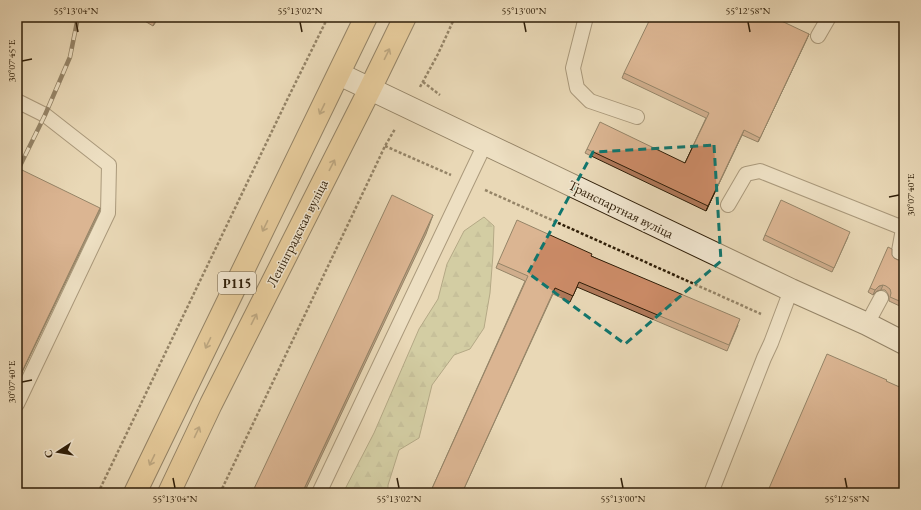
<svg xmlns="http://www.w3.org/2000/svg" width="921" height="510" font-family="'EB Garamond',serif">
	<defs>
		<pattern id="forest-firs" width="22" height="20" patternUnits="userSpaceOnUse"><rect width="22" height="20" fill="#b8be8d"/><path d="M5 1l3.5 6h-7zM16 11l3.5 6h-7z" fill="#9ea378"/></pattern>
	</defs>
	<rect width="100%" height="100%" fill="#e9d8b7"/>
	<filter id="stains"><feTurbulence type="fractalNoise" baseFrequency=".005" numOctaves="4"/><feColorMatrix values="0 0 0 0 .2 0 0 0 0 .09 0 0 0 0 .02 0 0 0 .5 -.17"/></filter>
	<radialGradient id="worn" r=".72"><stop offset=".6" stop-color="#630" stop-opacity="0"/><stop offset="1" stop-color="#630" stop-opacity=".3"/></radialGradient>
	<path fill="url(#forest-firs)" stroke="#746e4a" d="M484,217L494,226L493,254L490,293L484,328L470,349L454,355L432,385L419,438L399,450L388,485V493H343L374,433L419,329L438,299L447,264L464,231Z"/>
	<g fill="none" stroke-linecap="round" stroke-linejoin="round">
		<g stroke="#5e4c34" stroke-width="16">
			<path id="lane" d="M586,17L573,68L577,88L590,101L637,117
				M818,36L829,17
				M17,101L45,115L109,165L108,213L17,404
				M728,205L746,174L760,171L903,228
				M898,257L904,223
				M867,324L881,298
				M319,493L485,144
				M711,493L764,358L771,343L791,290"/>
		</g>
		<g stroke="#2f1e08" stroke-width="24">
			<path id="secondary" d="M339,74L791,290L867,324L904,343"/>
		</g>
		<g stroke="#2f1e08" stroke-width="24">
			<path id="primary" d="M135,493L366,17
				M169,493L211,404L370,89L405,17"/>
		</g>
		<path stroke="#2f1e08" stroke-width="2.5" stroke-dasharray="3 2" stroke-linecap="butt" d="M423,82L440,95
			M420,87L438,54L455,17
			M385,146L451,175
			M485,190L761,314
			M98,493L287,100L328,17
			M220,493L360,199L385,146L395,129"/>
		<use href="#lane" stroke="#f1e6d0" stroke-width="14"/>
		<use href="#secondary" stroke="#f1e6d0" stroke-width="22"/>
		<use href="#primary" stroke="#e4bc7c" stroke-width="22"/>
		<g stroke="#2f1e08" stroke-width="4.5">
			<path id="rail" d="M17,172L45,115L70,57L78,17"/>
		</g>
		<use href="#rail" stroke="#f1e6d0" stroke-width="3" stroke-dasharray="9" stroke-linecap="butt"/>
	</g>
	<path fill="#af7859" stroke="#2f1e08" d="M138,17H159L153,26Z
		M809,34L758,142L742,135L706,211L585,153L587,149L685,163L706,118L622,78L624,73Z
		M765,235L848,237L832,272L763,240Z
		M591,256L738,325L727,351L577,287L570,302L553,294L462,493H430L525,281L496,268L498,263Z
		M894,258L898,260H903L904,259V308L889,301V298L888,294L885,290H881L877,291L873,295L868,292L870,288Z"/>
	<path fill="#8e6148" stroke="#2f1e08" d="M158,17H159L153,26L155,21Z
		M809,34L807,39L758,142L760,138Z
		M744,130L742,135L706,211L708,206Z
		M100,208L99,213L17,383V382Z
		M433,215L426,234L304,493H302Z
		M883,285L881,290L877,291L873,295L875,290L879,286Z"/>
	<path fill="#cb8b67" stroke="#2f1e08" d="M148,17H158L155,21Z
		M651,17H773L809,34L760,138L744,130L708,206L587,149L600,122L685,163L709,113L624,73Z
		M22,170L100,208L17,382V182Z
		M392,195L433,215L302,493H252Z
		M781,200L850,232L834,268L765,235Z
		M517,220L592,254L591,256L740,319L729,345L579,282L573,296L555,288L462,493H430L528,276L498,263Z
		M888,247L892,249V255L894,258L898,260H903L904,259V303L890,297L891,293L890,289L886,286L883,285L879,286L875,290L870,288Z
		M827,354L887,380L886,381L904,389V493H767Z"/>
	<defs><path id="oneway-shaft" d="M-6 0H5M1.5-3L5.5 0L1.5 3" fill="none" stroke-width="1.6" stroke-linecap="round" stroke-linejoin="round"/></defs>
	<g stroke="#8a6d42">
		<use href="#oneway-shaft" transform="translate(387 54) rotate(-64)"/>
		<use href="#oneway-shaft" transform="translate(322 109) rotate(116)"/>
		<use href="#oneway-shaft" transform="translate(332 165) rotate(-63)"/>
		<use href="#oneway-shaft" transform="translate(265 226) rotate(116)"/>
		<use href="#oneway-shaft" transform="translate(254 319) rotate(-63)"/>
		<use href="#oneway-shaft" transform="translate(208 343) rotate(116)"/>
		<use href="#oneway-shaft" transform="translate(197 432) rotate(-65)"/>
		<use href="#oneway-shaft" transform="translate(152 460) rotate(116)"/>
	</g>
	<path d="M0 0H921V510H0ZM714,145L721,261L625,344L528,273L593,152Z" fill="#e9d8b7" fill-opacity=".55" fill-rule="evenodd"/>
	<path fill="none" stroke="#0f766e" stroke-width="3" stroke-dasharray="8 5" stroke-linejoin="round" d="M714,145L721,261L625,344L528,273L593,152Z"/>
	<path fill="none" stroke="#2f1e08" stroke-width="1.5" d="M76,22L78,32M300,22L302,32M524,22L526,32M748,22L750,32M22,61L32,59M889,197L899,195M22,382L32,380M173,478L175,488M397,478L399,488M621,478L623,488M845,478L847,488"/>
	<g text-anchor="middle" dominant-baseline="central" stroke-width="3" stroke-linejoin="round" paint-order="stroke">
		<rect fill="#f1e6d0" stroke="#695a44" stroke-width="1" x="218" y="272" width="38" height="22" rx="3"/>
		<g font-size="13" font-weight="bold" fill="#2f1e08">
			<text x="237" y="283">Р115</text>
		</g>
		<g font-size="14" fill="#2f1e08" stroke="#f1e6d0">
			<text transform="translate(621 209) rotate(26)">Транспартная вуліца</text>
			<text transform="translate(297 233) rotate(-63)">Ленінградская вуліца</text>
		</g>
	</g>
	<rect width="921" height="510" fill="none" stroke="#e9d8b7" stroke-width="44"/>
	<g transform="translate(58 452) rotate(258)" stroke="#f1e6d0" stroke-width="3" paint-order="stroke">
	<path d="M0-3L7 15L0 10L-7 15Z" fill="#2f1e08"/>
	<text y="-6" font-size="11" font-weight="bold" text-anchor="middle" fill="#2f1e08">С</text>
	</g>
	<rect x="22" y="22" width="877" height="466" fill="none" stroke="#2f1e08" stroke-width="1.5"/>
	<g font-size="10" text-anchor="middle" fill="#2f1e08">
		<text x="76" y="14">55°13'04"N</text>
		<text x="300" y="14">55°13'02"N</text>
		<text x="524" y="14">55°13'00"N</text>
		<text x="748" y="14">55°12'58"N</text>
		<text transform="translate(11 61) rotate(-90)" y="4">30°07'45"E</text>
		<text transform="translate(910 195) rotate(-90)" y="4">30°07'40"E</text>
		<text transform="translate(11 382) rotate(-90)" y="4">30°07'40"E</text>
		<text x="175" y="502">55°13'04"N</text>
		<text x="399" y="502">55°13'02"N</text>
		<text x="623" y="502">55°13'00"N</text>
		<text x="847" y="502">55°12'58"N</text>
	</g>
	<rect width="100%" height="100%" filter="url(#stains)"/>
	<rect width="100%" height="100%" fill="url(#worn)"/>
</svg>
